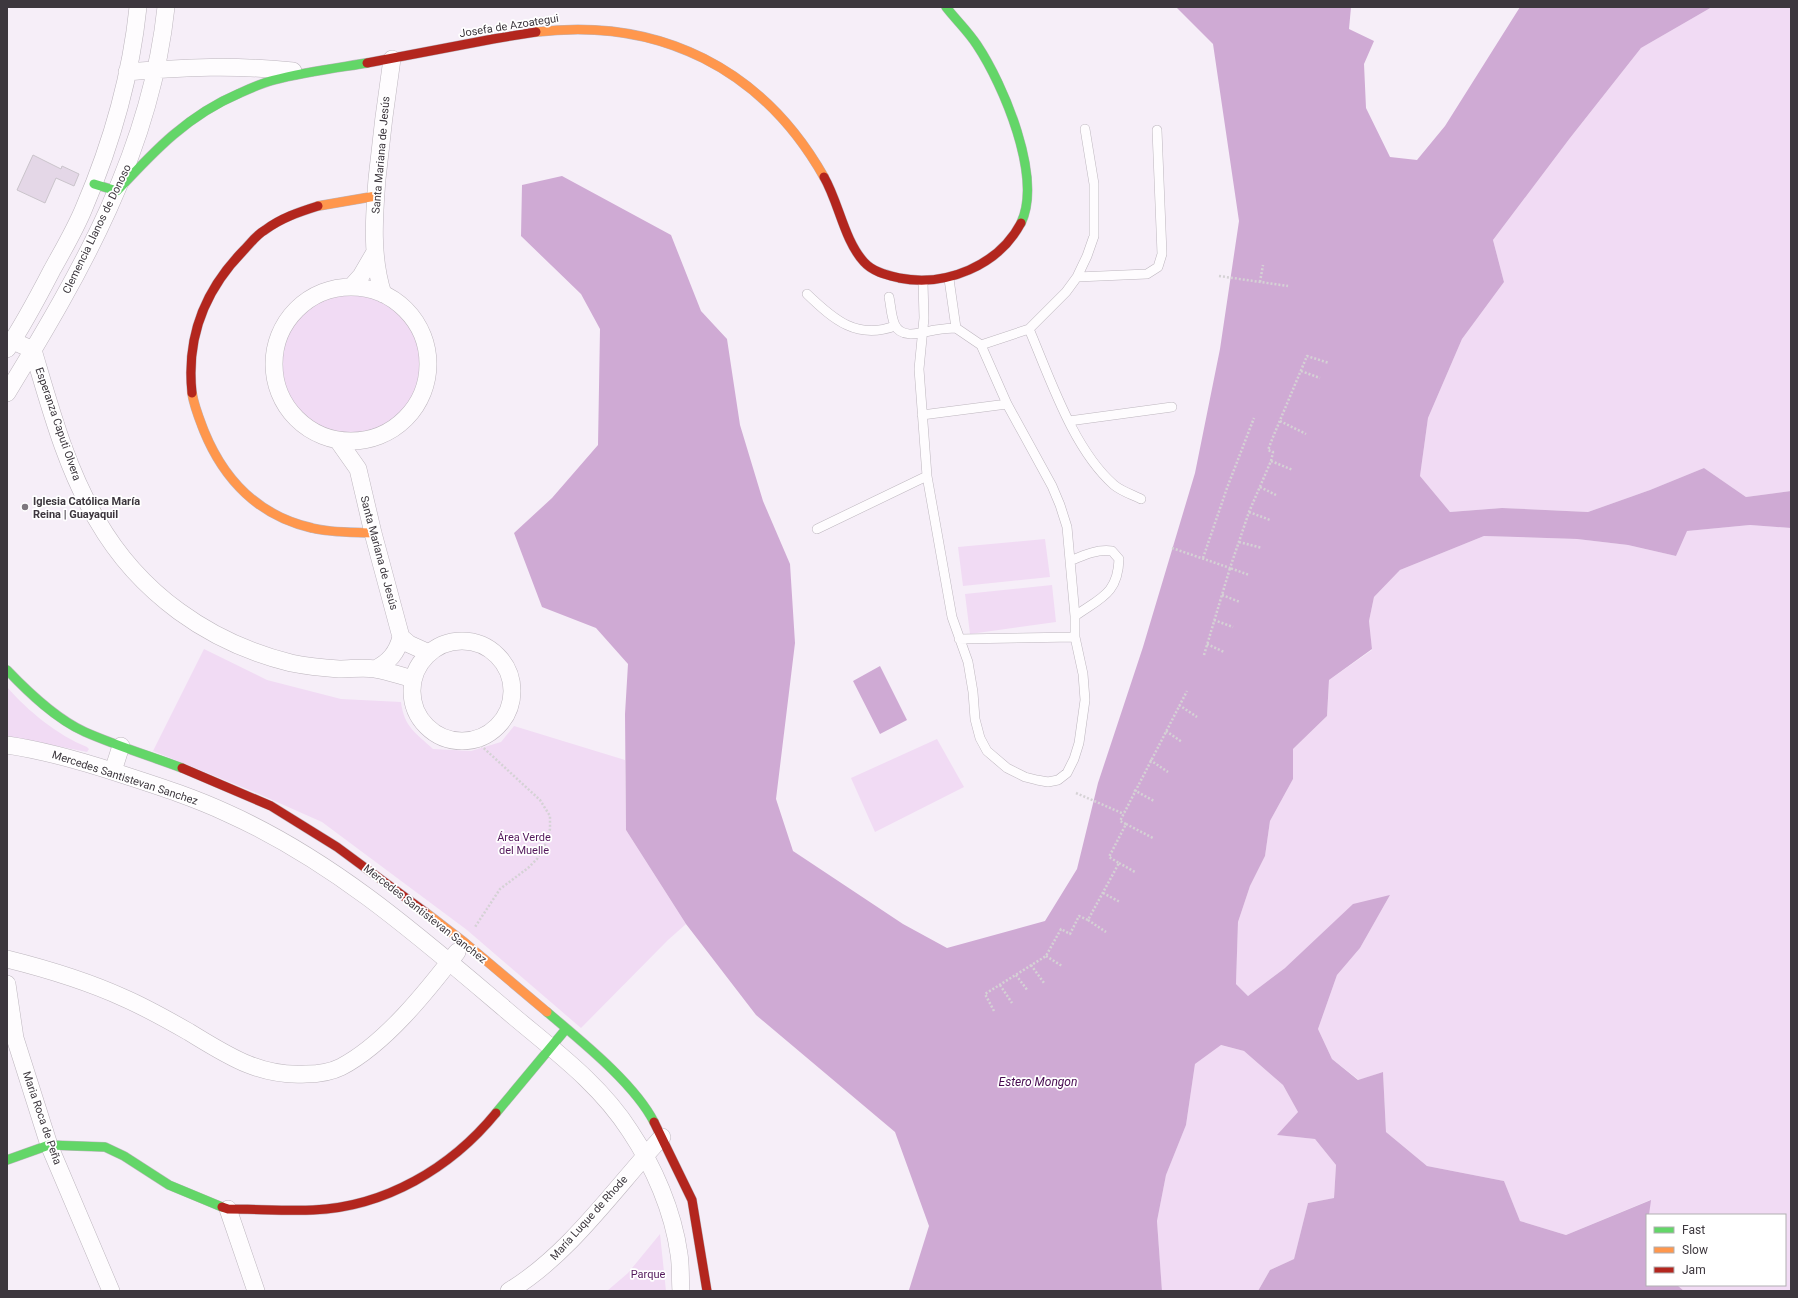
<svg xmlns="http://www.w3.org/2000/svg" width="1798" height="1298" font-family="Roboto,sans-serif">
	<rect width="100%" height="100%" fill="#f6eef8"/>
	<path fill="#f1dbf4" d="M1712,7H1791V491L1746,497L1704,468L1650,490L1588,512L1502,508L1450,512L1420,476L1428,418L1462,339L1504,282L1493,240L1570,138L1641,48Z
		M274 364a77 77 0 1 1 154 0a77 77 0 1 1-154 0Z
		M1750,525L1791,528V1291H1684L1677,1285H1785V1215H1649L1650,1200L1566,1235L1520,1221L1504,1181L1427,1166L1386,1132L1383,1072L1359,1080L1332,1059L1318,1029L1337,975L1360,948L1390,895L1285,968L1248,996L1236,984L1238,922L1250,886L1265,856L1270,821L1293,779V749L1327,716L1329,680L1372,650L1369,621L1374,597L1400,570L1484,536L1577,539L1628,545L1676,556L1686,531Z
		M1045,539L1050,577L963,586L958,547Z
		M1052,585L1056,622L970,634L965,594Z
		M204,649L267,680L341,699L401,702C404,727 416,733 433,749L471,751L501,742L514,726L625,760L626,830L686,924L668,940L581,1028L467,930L322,822L259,794L153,751Z
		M7,687C28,711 57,735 87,747L89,749L87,752L7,736Z
		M937,739L964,787L875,832L851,778Z
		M1220,1045L1244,1051L1283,1085L1298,1112L1278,1135L1315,1139L1336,1165L1334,1198L1308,1203L1294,1259L1270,1270L1258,1291H1162L1157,1221L1166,1175L1186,1125L1195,1064Z
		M660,1234L666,1291H607L628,1273Z"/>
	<path fill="#cfaad4" d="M1176,7H1351L1349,29L1374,41L1364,64L1366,108L1390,157L1417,160L1445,126L1520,7H1712L1641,48L1570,138L1493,240L1504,282L1462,339L1428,418L1420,476L1450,512L1502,508L1588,512L1650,490L1704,468L1746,497L1791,491V528L1750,525L1687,531L1676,556L1628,545L1577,539L1484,536L1400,570L1374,597L1369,621L1372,649L1329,680L1327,716L1293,749V779L1270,821L1265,856L1250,886L1238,922L1236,984L1248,996L1285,968L1353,904L1390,895L1360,948L1337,975L1318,1029L1332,1059L1358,1080L1383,1072L1386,1132L1427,1166L1504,1181L1520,1221L1566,1235L1651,1200L1649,1215H1647V1285H1677L1684,1291H1258L1270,1270L1294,1259L1308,1203L1334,1198L1336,1165L1315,1139L1277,1135L1298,1112L1283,1085L1244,1051L1221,1045L1195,1064L1186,1125L1166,1175L1157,1221L1162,1291H907L909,1290L929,1226L895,1132L756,1015L686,924L626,830L625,714L628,664L596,628L542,607L514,533L552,498L598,445L600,329L581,294L521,236L522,185L562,176L671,235L701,311L727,339L740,425L763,501L790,564L795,643L776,799L793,851L903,924L947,948L1045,921L1077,869L1098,783L1143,647L1195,473L1220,349L1239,221L1213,44Z
		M880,666L907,720L880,734L853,681Z"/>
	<path fill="#e4d7e7" stroke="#cac4cb" d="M33,155L61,169L62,166L79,174L74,186L56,178L45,203L17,190Z"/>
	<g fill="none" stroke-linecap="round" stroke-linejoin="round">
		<g stroke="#bdb6be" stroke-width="10">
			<path id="lane" d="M1077,277L1147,274L1158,267L1162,254L1157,130
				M949,279L956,328
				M807,294C834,320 857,340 895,326
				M889,297C891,306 891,317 895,325C902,340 923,332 935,330C942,329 949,328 956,328L981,345L1007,404L1052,486L1060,505L1067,527L1075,616V637L1083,674L1085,700L1079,743L1074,759L1067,773L1058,780L1048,782L1037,780L1025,777L1007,768L987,751L980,738L975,719L973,692L968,662L952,617L927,476L919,369L924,318L923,282
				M1029,329C1050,378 1073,449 1114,485C1121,491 1133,495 1141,499
				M981,345L1029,329L1066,292L1077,277L1087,256L1094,236V184L1085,129
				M922,415L1007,404
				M1069,421L1172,407
				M817,529L927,476
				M1070,561C1084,555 1097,549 1112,551L1119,559C1118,594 1100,598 1075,616
				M959,639L1075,637"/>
		</g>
		<g stroke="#bdb6be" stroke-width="18">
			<path id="street" d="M127,72C185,67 235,65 293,71
				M352,286L361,276L375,252
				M274 364a77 77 0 1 1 154 0a77 77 0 1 1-154 0Z
				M383,294C371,257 374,218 377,179C381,139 386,99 392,59
				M13,341L33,350C50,407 66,468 97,520C139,593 209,643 291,663C306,666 324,668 339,669C351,669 364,667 375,669C388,671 401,676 413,679
				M7,349C24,324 38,297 52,270C63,250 75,230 84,208C111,145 131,75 138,7
				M7,393C81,272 151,151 166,7
				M339,442L358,469L373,533L401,637C397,653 389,662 375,669
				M401,637L409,644L429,653
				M412 691a50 50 0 1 1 100 0a50 50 0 1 1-100 0Z
				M7,745C48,751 88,763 127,776C161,787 195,798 227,813C332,860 418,935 505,1009C549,1047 598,1081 630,1131C654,1167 673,1211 679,1254C681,1266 680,1279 681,1291
				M113,771L121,746
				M7,959C47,969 87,981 124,998C147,1008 168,1020 189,1032C227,1055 259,1077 306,1074C317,1074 331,1072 341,1067C385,1044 427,991 457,952
				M7,984L15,1038L49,1145L111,1291
				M228,1209L256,1291
				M509,1291C569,1255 615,1188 662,1137"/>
		</g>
		<g stroke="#bdb6be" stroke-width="10">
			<path id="fast" d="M946,7C956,20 968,31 977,45C1003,84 1043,177 1021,223
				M94,184L117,191C155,150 188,115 240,93C251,88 262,83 274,80C304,72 336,68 367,63
				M7,670C29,693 56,719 85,732C117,746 150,756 182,768
				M547,1012C581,1041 634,1083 654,1122
				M496,1113L566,1029
				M7,1160L49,1145L105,1147L124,1156L169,1185L222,1207"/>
		</g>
		<g stroke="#bdb6be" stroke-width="10">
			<path id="slow" d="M536,32C660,17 763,69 824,177
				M318,206L376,196
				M192,393C194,406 199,418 204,431C224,480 259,516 312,528C332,533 353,532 373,533
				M425,912L464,942L547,1012"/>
		</g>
		<g stroke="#bdb6be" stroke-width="10">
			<path id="jam" d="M367,63L493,39L536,32
				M824,177C839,203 844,240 864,262C873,272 887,275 899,278C946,287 998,266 1021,223
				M192,393C186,337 204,291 243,251C250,244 256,235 265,230C281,218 299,212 318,206
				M182,768L271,806L337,847L425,912
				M654,1122L692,1200L707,1291
				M222,1207L228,1209C256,1209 285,1211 313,1210C385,1207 451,1168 496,1113"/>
		</g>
		<path stroke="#d5d2d5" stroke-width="2.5" stroke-dasharray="2 2" stroke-linecap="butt" d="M1219,276L1288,286
			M1260,282L1263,265
			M1301,371L1320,378
			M1280,421L1306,434
			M1271,461L1293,470
			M1260,487L1276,495
			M1249,512L1270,520
			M1239,542L1262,548
			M1172,548L1230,568L1249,512L1271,461L1273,452L1268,450L1273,437L1307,356L1329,363
			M1203,558L1227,488L1254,418
			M1222,595L1240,602
			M1214,620L1233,627
			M1207,644L1224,652
			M1204,655L1230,568L1249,575
			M1179,705L1197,717
			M1166,731L1182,742
			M475,740L540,800L550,816V829L546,843L537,859L528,868L500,889L475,927
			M1150,760L1168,772
			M1134,790L1154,801
			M1076,793L1124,814
			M1126,824L1153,838
			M1119,863L1135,872
			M1103,893L1120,902
			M1088,920L1106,932
			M1046,956L1062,966
			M1031,965L1044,983
			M1016,975L1028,991
			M1000,985L1012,1003
			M994,1011L985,994L1046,956L1061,929L1070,934L1079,916L1088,920L1119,863L1109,857L1126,824L1120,821L1187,691"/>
		<use href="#lane" stroke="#fefcfe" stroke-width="9"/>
		<use href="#street" stroke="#fefcfe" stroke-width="17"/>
		<use href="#fast" stroke="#63d668" stroke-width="9"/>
		<use href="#slow" stroke="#ff974d" stroke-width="9"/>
		<use href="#jam" stroke="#b3261e" stroke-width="9"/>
	</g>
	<circle fill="#7e777f" stroke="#fff" stroke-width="1.5" cx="25" cy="507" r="4"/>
	<g text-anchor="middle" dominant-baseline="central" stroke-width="3.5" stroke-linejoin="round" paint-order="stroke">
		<g font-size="11" fill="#3d373e" stroke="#fff">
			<text transform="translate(509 26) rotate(-9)">Josefa de Azoategui</text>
			<text transform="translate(381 155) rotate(-85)">Santa Mariana de Jesús</text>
			<text transform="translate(97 229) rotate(-64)">Clemencia Llanos de Donoso</text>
			<text transform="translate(58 424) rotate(71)">Esperanza Caputi Olvera</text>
			<text transform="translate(379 553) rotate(75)">Santa Mariana de Jesús</text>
			<text transform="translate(125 778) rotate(18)">Mercedes Santistevan Sanchez</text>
			<text transform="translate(425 914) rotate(38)">Mercedes Santistevan Sanchez</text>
			<text transform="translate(42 1118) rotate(71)">Maria Roca de Peña</text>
			<text transform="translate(589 1218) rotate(-48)">María Luque de Rhode</text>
		</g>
		<g font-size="11" font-weight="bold" fill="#3d373e" stroke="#fff" text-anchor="start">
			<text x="33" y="501">Iglesia Católica María<tspan x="33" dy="13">Reina | Guayaquil</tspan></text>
		</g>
		<g font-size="11" fill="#53185b" stroke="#fff">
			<text x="524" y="837">Área Verde<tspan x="524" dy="13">del Muelle</tspan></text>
			<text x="648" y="1274">Parque</text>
		</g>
		<g font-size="12" font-style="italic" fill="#470b50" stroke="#fff">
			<text x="1038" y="1082">Estero Mongon</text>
		</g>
	</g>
	<rect width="1798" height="1298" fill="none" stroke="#3d373e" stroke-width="16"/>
	<rect x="1646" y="1214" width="140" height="72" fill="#ffffff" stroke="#b1afb2"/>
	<rect x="1654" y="1227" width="20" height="6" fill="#63d668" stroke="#b1afb2"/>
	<text x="1682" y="1234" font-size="12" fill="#3d373e">Fast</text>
	<rect x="1654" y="1247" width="20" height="6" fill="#ff974d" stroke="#b1afb2"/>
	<text x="1682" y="1254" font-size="12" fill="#3d373e">Slow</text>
	<rect x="1654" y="1267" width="20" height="6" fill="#b3261e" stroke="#b1afb2"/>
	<text x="1682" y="1274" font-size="12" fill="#3d373e">Jam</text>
</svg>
